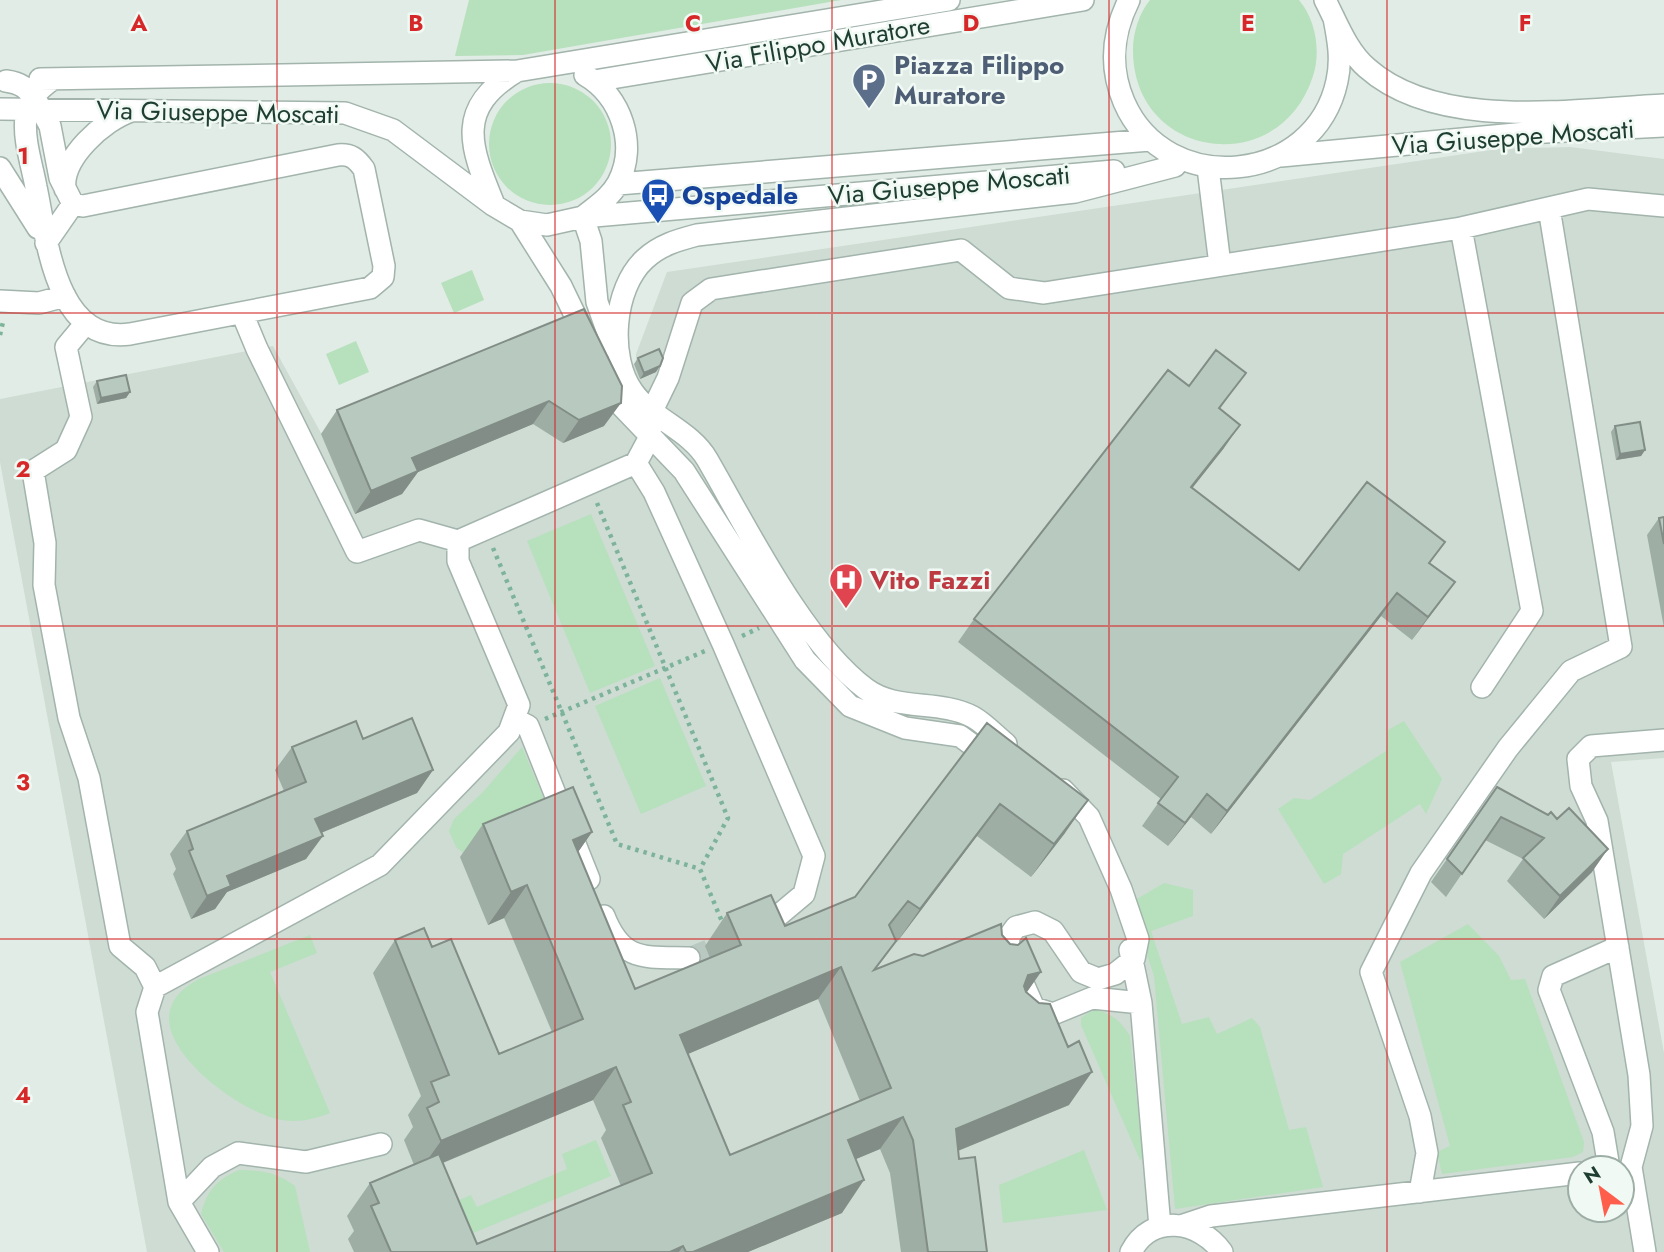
<svg xmlns="http://www.w3.org/2000/svg" width="1664" height="1252" font-family="Jost,sans-serif">
	<rect width="100%" height="100%" fill="#e0ece5"/>
	<path fill="#cedcd4" fill-rule="evenodd" d="M1570,147L1664,159V758L1611,762L1664,1053V1252H147L0,462V399L273,346L321,433L597,379L636,363V354L667,272L1498,149ZM1580,1168H1622V1210H1580Z"/>
	<path fill="#b7e0bc" d="M469,0H841L523,55L455,56Z
		M1150,0H1299C1316,20 1321,52 1313,76C1280,180 1133,160 1133,50C1133,33 1139,13 1150,0Z
		M489 144a61 61 0 1 1 122 0a61 61 0 1 1-122 0Z
		M472,270L484,300L454,313L441,283Z
		M356,341L369,372L339,385L326,354Z
		M591,514L655,666L590,693L527,541Z
		M660,678L706,786L641,814L595,706Z
		M1404,721L1442,779L1426,814L1420,804L1343,854L1341,874L1324,884L1278,809L1294,798L1310,800L1386,751L1388,730Z
		M522,747L552,818L466,855L456,847L449,831L454,819L483,792Z
		M1164,883L1193,890V916L1151,931L1182,1024L1209,1017L1217,1034L1252,1018L1260,1027L1289,1130L1306,1127L1323,1187L1175,1209L1154,976L1130,903Z
		M1468,924L1499,956L1511,980L1525,979L1584,1142L1583,1152L1573,1157L1442,1174L1437,1152L1450,1146L1400,962Z
		M310,935L317,953L270,972L330,1113C314,1119 299,1123 282,1120C245,1115 159,1054 170,1010C174,995 186,986 199,979Z
		M1094,1009C1111,1013 1121,1021 1130,1036L1143,1158L1140,1160L1081,1025V1018Z
		M596,1140L611,1176L471,1234L457,1201L471,1195L477,1207L567,1169L562,1154Z
		M1084,1150L1107,1210L1003,1223L999,1185Z
		M239,1170C262,1170 277,1173 295,1186L310,1252H224L201,1214C207,1191 216,1180 239,1170Z"/>
	<g fill="none" stroke-linecap="round" stroke-linejoin="round">
		<path stroke="#b9c9c1" stroke-width="21" stroke-dasharray="21 10" stroke-linecap="butt" d="M689,958L733,940"/>
		<g stroke="#a2b4ac" stroke-width="24">
			<path id="minor" d="M1129,0C1112,34 1109,67 1124,102C1166,199 1315,185 1337,81C1342,59 1338,39 1334,18
				M1325,0C1337,23 1347,51 1367,68C1439,132 1575,109 1664,105
				M40,79L517,71L949,0
				M6,81C21,83 27,88 36,100L50,126L60,178L73,204L83,206L338,155C351,154 356,158 364,169L384,266L383,277L370,288L130,334C55,344 47,238 36,187C32,165 23,139 26,117C28,99 39,89 53,79
				M594,81L1083,0
				M0,109L345,113L393,130L493,205L520,221L547,225L583,217L1114,171
				M1281,156L1526,133L1664,126
				M0,168L38,228
				M1208,168L1220,265
				M618,184L1150,140
				M65,189C61,158 104,120 131,111
				M493,202C470,146 455,108 517,71
				M583,217C595,207 610,198 618,183C638,145 621,96 585,75
				M583,217L591,241L597,302L613,347
				M520,221L561,286L586,338
				M1461,228L1588,199L1664,206
				M46,243L73,204
				M0,301L39,303L65,296
				M242,313L257,349L357,552L419,530L458,541
				M86,323L66,347L81,417L66,450L33,471L45,543L44,585L69,718L89,778L120,946L145,967L155,987
				M606,379L614,398L684,471L805,660L850,706L905,728L960,736L993,760
				M651,413L668,378L692,303L711,289L961,250L1009,288L1044,293L1461,228L1532,611L1482,687
				M636,463L654,492L723,644L814,856L804,894L767,925
				M514,719L528,726L589,879
				M1006,744C995,735 984,723 973,717C939,699 897,712 866,689C803,642 747,528 707,459C690,430 653,420 633,392C608,358 613,288 645,259C660,245 678,240 697,235L1075,192L1175,166
				M1063,790L1089,817L1121,889L1138,939L1134,959L1115,974L1098,979L1081,972L1053,931L1035,922L1016,927L1008,938L1011,956L1034,1008L1053,1014L1092,998L1141,1003
				M604,916C622,962 644,957 689,958
				M1130,950L1141,1003L1160,1227
				M1609,1168L1603,1132L1549,990L1553,976L1618,947
				M1420,1192L1427,1153L1420,1116L1371,972L1421,873L1508,748L1571,671L1621,647L1549,208
				M179,1202L212,1167L238,1153L306,1162L381,1144
				M1184,1225L1211,1216L1580,1173
				M208,1252L179,1202L147,1012L155,987L380,865L509,732L519,705L458,561V541L636,463L651,435
				M1131,1252C1151,1213 1199,1220 1222,1252
				M1645,1252L1631,1167L1642,1126L1639,1075L1597,821L1581,786L1578,759L1591,746L1664,740"/>
		</g>
		<path stroke="#7db39b" stroke-width="4.5" stroke-dasharray="3.5 5" stroke-linecap="butt" d="M0,335L3,322
			M597,503L728,818L700,869
			M493,548L617,844L700,869L723,924
			M742,636L759,628
			M545,719L705,651"/>
		<use href="#minor" stroke="#fff" stroke-width="21"/>
	</g>
	<path fill="#9eaea5" fill-rule="evenodd" d="M584,309L604,426L563,443L533,424L418,472L402,494L355,514L321,434L337,410Z
		M638,358L656,372L640,379L634,364Z
		M97,381L130,392L126,398L97,404L93,387Z
		M1189,386L1229,396L1220,409L1224,448L1192,488L1299,570L1445,542L1430,563L1455,582L1412,640L1381,616L1211,834L1191,817L1168,846L1142,826L1161,799L958,642L974,619Z
		M1615,426L1645,450L1641,456L1616,460L1611,432Z
		M1664,517V628L1647,535L1659,518Z
		M987,723L1065,833L1031,877L977,836L897,942L896,941L876,969L1002,935L1027,992L1069,1105L958,1151L959,1159L987,1252H901L890,1173L880,1149L856,1159L842,1213L748,1252H354L348,1239L354,1231L347,1216L370,1183L414,1165L404,1140L413,1127L408,1115L421,1096L373,973L395,940L432,947L499,1054L552,1032L504,918L488,925L460,857L483,824L592,832L578,852L635,989L710,958L705,946L727,913L785,926L855,897ZM818,999L860,1101L730,1155L688,1054ZM593,1100L606,1130L601,1138L621,1186L477,1244L443,1163Z
		M363,739L433,770L417,793L321,833L306,859L227,892L215,909L191,919L173,874L176,869L170,854L187,831L284,791L275,770L292,747Z
		M1497,787L1592,872L1544,919L1507,881L1523,859L1485,840L1446,897L1431,882Z"/>
	<path fill="#818d86" d="M660,366L656,372L640,379L644,373Z
		M130,392L126,398L97,404L101,398Z
		M549,401L533,424L418,472L402,494L355,514L371,491L412,458Z
		M621,403L604,426L563,443L579,420Z
		M1240,425L1224,448L1175,510L1191,487Z
		M1645,450L1641,456L1616,460L1620,454Z
		M1455,582L1438,605L1412,640L1428,617Z
		M1397,593L1381,616L1211,834L1227,811Z
		M433,770L417,793L299,842L315,819Z
		M1207,794L1191,817L1168,846L1185,823Z
		M1088,800L1065,833L1031,877L1054,844Z
		M1000,804L977,836L897,942L920,909Z
		M592,832L569,865L573,840Z
		M323,836L306,859L227,892L215,909L191,919L207,896L227,876Z
		M1608,849L1592,872L1544,919L1560,896Z
		M527,885L504,918L488,925L511,892Z
		M841,967L818,999L657,1067L680,1035Z
		M1041,972L1018,1005L1028,975Z
		M616,1067L593,1100L418,1173L441,1141Z
		M1092,1072L1069,1105L933,1161L956,1129Z
		M903,1117L880,1149L825,1172L848,1140Z
		M864,1180L842,1213L748,1252H693Z
		M683,1246L679,1252H670Z"/>
	<path fill="#b8cac0" stroke="#818d86" stroke-width="2" fill-rule="evenodd" d="M584,309L622,386L621,403L579,420L549,401L412,458L418,471L371,491L337,410Z
		M659,349L663,358L660,366L644,373L638,358Z
		M1216,350L1246,373L1219,408L1240,425L1191,487L1299,570L1367,482L1445,542L1429,563L1455,582L1428,617L1397,593L1227,811L1207,794L1185,823L1158,803L1178,777L974,619L1168,370L1189,386Z
		M126,375L130,392L101,398L97,381Z
		M1640,422L1645,450L1620,454L1615,426Z
		M1664,517V544L1659,518Z
		M412,718L433,770L315,819L323,836L227,876L231,886L207,896L189,851L193,849L187,831L306,782L292,747L356,721L363,739Z
		M987,723L1088,800L1054,844L1000,804L920,909L908,901L889,925L896,941L874,970L914,954L923,956L1001,924L1002,935L1010,944L1018,945L1026,938L1041,972L1028,975L1024,986L1026,992L1039,1003L1050,1004L1068,1047L1079,1041L1092,1072L956,1129L959,1159L975,1157L987,1252H928L913,1140L903,1117L848,1140L864,1180L693,1252H686L683,1246L670,1252H391L371,1206L379,1203L370,1183L439,1154L477,1244L652,1173L623,1105L631,1102L616,1067L441,1141L427,1108L439,1102L431,1082L449,1075L395,940L424,928L432,947L451,939L499,1054L583,1019L527,885L511,892L483,824L573,787L592,832L573,840L635,989L741,945L727,913L771,895L785,926L855,897ZM841,967L891,1088L730,1155L680,1035Z
		M1497,787L1548,815L1551,812L1557,819L1569,808L1608,849L1560,896L1523,858L1544,838L1501,817L1462,874L1447,859Z"/>
	<path fill="none" stroke="#d62828" stroke-width="2" stroke-opacity="0.55" d="M277,0V1252M555,0V1252M832,0V1252M1109,0V1252M1387,0V1252M0,313H1664M0,626H1664M0,939H1664"/>
	<defs>
		<g id="parking-pin" transform="scale(1.75)"><path d="M0 17L-7.5 6A9.5 9.5 0 1 1 7.5 6Z" fill="#5c6f8a" stroke="#f1f9f4"/><path d="M-3.5-5.5H1a3.5 3.5 0 0 1 0 7H-1V5.5H-3.5ZM-1-3.4V-.6H.8a1.4 1.4 0 0 0 0-2.8Z" fill="#fff"/></g>
		<g id="bus-pin" transform="scale(1.75)"><path d="M0 17L-7.5 6A9.5 9.5 0 1 1 7.5 6Z" fill="#1a4fb4" stroke="#f1f9f4"/><path d="M-5-6H5V4H4V6H2V4H-2V6H-4V4H-5ZM-3.5-4V0h7V-4ZM-3.5 1.2v1.5H-2V1.2ZM2 1.2v1.5H3.5V1.2Z" fill="#fff"/></g>
		<g id="hospital-pin" transform="scale(1.75)"><path d="M0 17L-7.5 6A9.5 9.5 0 1 1 7.5 6Z" fill="#e0444e" stroke="#f1f9f4"/><path d="M-5-5h3v3.5h4V-5h3V5h-3V1.5h-4V5h-3Z" fill="#fff"/></g>
	</defs>
	<g fill-rule="evenodd">
		<use href="#parking-pin" x="869" y="80"/>
		<use href="#bus-pin" x="658" y="195"/>
		<use href="#hospital-pin" x="846" y="580"/>
	</g>
	<g text-anchor="middle" dominant-baseline="central" stroke-width="5" stroke-linejoin="round" paint-order="stroke">
		<g font-size="26" fill="#1f3e32" stroke="#f1f9f4">
			<text transform="translate(818 44) rotate(-10)">Via Filippo Muratore</text>
			<text transform="translate(218 112) rotate(1)">Via Giuseppe Moscati</text>
			<text transform="translate(1513 137) rotate(-4)">Via Giuseppe Moscati</text>
			<text transform="translate(949 185) rotate(-5)">Via Giuseppe Moscati</text>
		</g>
		<g font-size="26" font-weight="bold" fill="#4e5e75" stroke="#f1f9f4" text-anchor="start">
			<text x="894" y="65">Piazza Filippo<tspan x="894" dy="30">Muratore</tspan></text>
		</g>
		<g font-size="26" font-weight="bold" fill="#164399" stroke="#f1f9f4" text-anchor="start">
			<text x="682" y="195">Ospedale</text>
		</g>
		<g font-size="26" font-weight="bold" fill="#be3a42" stroke="#f1f9f4" text-anchor="start">
			<text x="870" y="580">Vito Fazzi</text>
		</g>
	</g>
	<g font-size="23" text-anchor="middle" font-weight="bold" fill="#d62828" stroke="#f1f9f4" stroke-width="5" stroke-linejoin="round" paint-order="stroke">
		<text x="139" y="31">A</text>
		<text x="416" y="31">B</text>
		<text x="693" y="31">C</text>
		<text x="971" y="31">D</text>
		<text x="1248" y="31">E</text>
		<text x="1525" y="31">F</text>
		<text x="23" y="164">1</text>
		<text x="23" y="477">2</text>
		<text x="23" y="790">3</text>
		<text x="23" y="1103">4</text>
	</g>
	<g transform="translate(1601 1189) rotate(328)"><circle r="33" fill="#f1f9f4" stroke="#9daea6" stroke-width="2"/>
	<path d="M0-5L12 26L0 18L-12 26Z" fill="#ff5e4c"/>
	<text y="-10" font-size="19" font-weight="bold" text-anchor="middle" fill="#1f3e32">N</text>
	</g>
</svg>
